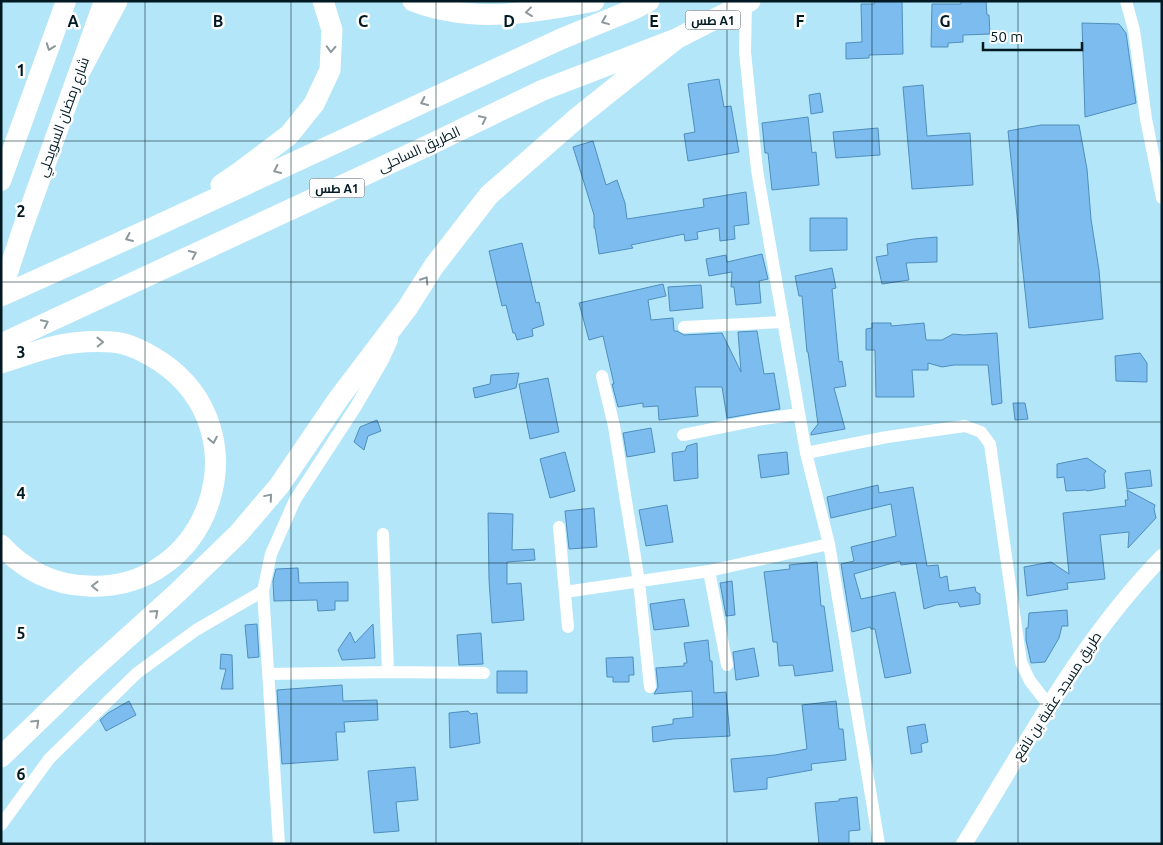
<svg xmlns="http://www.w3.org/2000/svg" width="1163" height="845" font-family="Ubuntu,Cairo,sans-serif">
	<rect width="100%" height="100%" fill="#b3e6f9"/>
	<path fill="#7cbcee" stroke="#4f8ebd" d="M875,1H902L903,54L869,55V58L846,59V43L862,42L861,4H874Z
		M961,1H986L987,15H989L990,34L963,35V42L948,43V47H931L932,4H961Z
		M1082,23L1119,24L1126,33L1136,103L1085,117Z
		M719,79L724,107L731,106L739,152L688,161L684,134L695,132L688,84Z
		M923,85L927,136L970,133L973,185L912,189L903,87Z
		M820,93L823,112L811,114L809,95Z
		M808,117L812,153L816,152L819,185L772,190L768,153H765L762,123Z
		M1041,125H1079L1087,169L1091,219L1099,270L1103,319L1029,328L1008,131Z
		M878,128L880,155L836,158L833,132Z
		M593,141L606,185L617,180L625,203L627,219L704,207L703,199L746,192L749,224L734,226L735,239L720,241L719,228L697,232L698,239L685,241L684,234L631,245L633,248L599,254L595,228H594V215L573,147Z
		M810,218H847V250L810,251Z
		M937,237V262L906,263L909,280L882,284L876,257L888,255L887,244L914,239Z
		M522,243L536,303L539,302L544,325L532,329L533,336L517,340L515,333H513L506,305L502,306L489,251Z
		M762,254L768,279L759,281L761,303L736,305L734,287H731L732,272L709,276L706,259L726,255L727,262Z
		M832,268L836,288L832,289L839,362L842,361L846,386L834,388L845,429L811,435V433L818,424L808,352H807L802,296H799L795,276Z
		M663,284L666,296L648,300L651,320L673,318L674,331H677L684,335L722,333L741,372L738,332L757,331L764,374L774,373L780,409L727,418L722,387H695L698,416L659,420L658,406L643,407V403L618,407L612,384H614L603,336L589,340L579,303Z
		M701,285L703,308L670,311L668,287Z
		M872,323H891V326L924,323L926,340H942L953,334L964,335L997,333L1002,403L992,405L988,365H954L942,367L928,363V370H912L914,397H876L875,350H866V329L872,328Z
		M1140,353L1147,363V382L1116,381L1115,356Z
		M519,373L516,388L475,398L473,388L490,384L491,375Z
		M548,378L559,432L530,439L519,384Z
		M1013,403H1025L1028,419L1015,420Z
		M377,420L381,431L368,436L364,450L354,442L360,427Z
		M651,428L655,452L627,457L623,433Z
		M697,443L698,478L674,481L672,453L685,451L687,446Z
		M565,452L575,491L550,498L540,459Z
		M787,452L789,474L761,478L758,455Z
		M1087,458L1106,471L1104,474L1105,488L1087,491L1086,490L1066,491L1064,477L1057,478V464Z
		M1150,470L1152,486L1127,489L1125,473Z
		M878,485L879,493L913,487L927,566L938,565L940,578L947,576L949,591L975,587L976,592L980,594V604L960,607L958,602L936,605L924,609L916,563L901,565L900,561L854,574L861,599L895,592L911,673L885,678L875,629H871L870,627L852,632L841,564L854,561L851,547L896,536L891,504L831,518L827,497Z
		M1127,490L1155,505L1154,509L1156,518L1128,548L1129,532L1100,535L1105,579L1067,583L1068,589L1027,596L1024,567L1051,562L1069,574L1063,513L1126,506L1125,500H1128Z
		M667,505L673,542L646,546L639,510Z
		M594,508L597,547L569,549L565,511Z
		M488,513L513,514L512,550L534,549L535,560L507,562V584L521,583L524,620L492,623L489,580Z
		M817,562L821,606H824L833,671L795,676L793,665L779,666L777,642H773L764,572L790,569L789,565Z
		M298,568L299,583L348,582V601H335V610L318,611L317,600L274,601L273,581L276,569Z
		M732,581L735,615L726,616L720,583Z
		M684,599L689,626L654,630L650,604Z
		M1067,610L1068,626H1062L1059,638L1045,662L1031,663L1026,640V628H1028L1029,613Z
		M257,624L259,657L248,658L245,625Z
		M373,624L375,658L342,660L338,650L350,632L355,643Z
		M481,633L483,664L459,665L457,635Z
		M708,640L710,661H712L714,693L726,692L730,736L673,739L653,742L652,727L673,724V719L693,717L692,691L654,694L658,687L656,668L684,666V663H687L684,643Z
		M754,648L759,676L736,680L733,652Z
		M221,654L232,655L233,689H221L226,669H220Z
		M633,657L634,675H629V682H613V677H607L606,658Z
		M497,671H527V693H497Z
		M342,685L343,701L377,700L378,720L344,722L345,732H336L338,760L282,764L277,690Z
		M129,701L136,715L106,731L100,720L108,713Z
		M836,701L839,729H843L846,760L811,764L812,770L767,778V789L734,792L731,759L775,755L807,749L802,705Z
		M468,711L471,714L477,713L480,743L450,748L449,713Z
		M925,724L928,742L921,744L922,752L911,754L907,727Z
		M415,767L418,800L396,802L399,831L374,833L368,771Z
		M857,797L860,830L849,831V844H819L815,803L839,801V799Z"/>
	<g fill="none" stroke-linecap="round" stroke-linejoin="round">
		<path stroke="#fff" stroke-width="12" d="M1126,1L1134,30L1146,119L1162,198
			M746,3L745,52L757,170L806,453L829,544L879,844
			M684,327L783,322
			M602,376L614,426L639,582L650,687
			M683,435L757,420L799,414
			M806,453L887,437L965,426L981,432L990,444L1021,662L1030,681L1048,704
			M559,527L568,627
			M709,571L727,665
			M565,592L709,571L829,544
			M388,672L484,673
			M268,674L388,672L383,534
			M1,825L49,759L137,673L196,630L263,591
			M279,844L263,591L271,554L295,500L355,408L383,360L392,340"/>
		<path stroke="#fff" stroke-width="16" d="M964,844C1026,745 1080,641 1162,557"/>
		<path stroke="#fff" stroke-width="20" d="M1,181L66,1
			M1,294L21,233L104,1"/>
		<path stroke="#fff" stroke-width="21" d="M413,1C472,24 534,13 594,1
			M80,71L117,1
			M221,185L240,172L289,135L314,104L330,70L332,30L323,1
			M1,296L154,227L561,39L634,9L649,1
			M1,344L425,147L543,90L676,39L750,1
			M1,363C18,358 35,351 52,347C71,342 93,341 112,342C130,343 147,353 161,362C264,432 210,592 88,586C54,585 24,570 1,545
			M1,757L86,675L177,593L238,534L279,486L339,398L408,307L434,266L489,195L577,118L676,39"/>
	</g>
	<defs><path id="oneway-chevron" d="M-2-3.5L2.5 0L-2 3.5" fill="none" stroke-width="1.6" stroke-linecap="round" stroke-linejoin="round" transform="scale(1.25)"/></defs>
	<g stroke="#8c989c">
		<use href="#oneway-chevron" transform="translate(529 12) rotate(173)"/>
		<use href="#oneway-chevron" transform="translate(605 21) rotate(158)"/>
		<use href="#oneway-chevron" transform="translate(50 47) rotate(110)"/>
		<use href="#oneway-chevron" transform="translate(331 49) rotate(93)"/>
		<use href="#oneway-chevron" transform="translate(424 102) rotate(155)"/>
		<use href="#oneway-chevron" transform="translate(483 119) rotate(-26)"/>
		<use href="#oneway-chevron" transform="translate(277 170) rotate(155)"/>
		<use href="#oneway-chevron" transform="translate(129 238) rotate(156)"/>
		<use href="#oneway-chevron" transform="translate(193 254) rotate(-25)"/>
		<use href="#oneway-chevron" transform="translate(425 280) rotate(-57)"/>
		<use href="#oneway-chevron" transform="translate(45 323) rotate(-26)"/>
		<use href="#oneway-chevron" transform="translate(100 342) rotate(-1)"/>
		<use href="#oneway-chevron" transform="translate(213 440) rotate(79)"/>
		<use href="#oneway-chevron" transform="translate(269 497) rotate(-50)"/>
		<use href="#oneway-chevron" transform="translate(95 586) rotate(-179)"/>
		<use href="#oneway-chevron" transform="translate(155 613) rotate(-42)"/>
		<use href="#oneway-chevron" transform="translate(36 723) rotate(-44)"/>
	</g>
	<path fill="none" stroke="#001922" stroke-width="1" stroke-opacity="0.55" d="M145,1V844M291,1V844M436,1V844M582,1V844M727,1V844M872,1V844M1018,1V844M1,141H1162M1,282H1162M1,422H1162M1,563H1162M1,704H1162"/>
	<g text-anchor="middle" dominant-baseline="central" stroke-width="5" stroke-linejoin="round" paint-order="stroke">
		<g fill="#fdfdfd" stroke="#4c5d64" stroke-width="1">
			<rect x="685.5" y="10.5" width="55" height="19" rx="4"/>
			<rect x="309.5" y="178.5" width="55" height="19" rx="4"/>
		</g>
		<g font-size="12" font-weight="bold" fill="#001922">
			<text x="713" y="20">طس A1</text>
			<text x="337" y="188">طس A1</text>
		</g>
		<g font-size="14" fill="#001922" stroke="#fdfdfd">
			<text transform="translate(63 117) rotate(-70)">شارع رمضان السويحلي</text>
			<text transform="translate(419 149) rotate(-25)">الطريق الساحلى</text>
			<text transform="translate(1057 696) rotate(-57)">طريق مسجد عقبة بن نافع</text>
		</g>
	</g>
	<g font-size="16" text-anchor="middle" font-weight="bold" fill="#001922" stroke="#fdfdfd" stroke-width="5" stroke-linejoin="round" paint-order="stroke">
		<text x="73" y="27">A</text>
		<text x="218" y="27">B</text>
		<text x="363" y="27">C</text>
		<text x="509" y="27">D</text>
		<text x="654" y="27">E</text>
		<text x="800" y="27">F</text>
		<text x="945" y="27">G</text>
		<text x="21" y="76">1</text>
		<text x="21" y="217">2</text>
		<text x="21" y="358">3</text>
		<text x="21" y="499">4</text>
		<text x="21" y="639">5</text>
		<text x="21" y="780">6</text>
	</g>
	<rect width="1163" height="845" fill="none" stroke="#001922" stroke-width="5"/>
	<path d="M983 42v8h99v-8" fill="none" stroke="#001922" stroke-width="2.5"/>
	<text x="990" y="42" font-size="15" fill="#001922" stroke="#fdfdfd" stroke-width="4" paint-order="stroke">50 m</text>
</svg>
